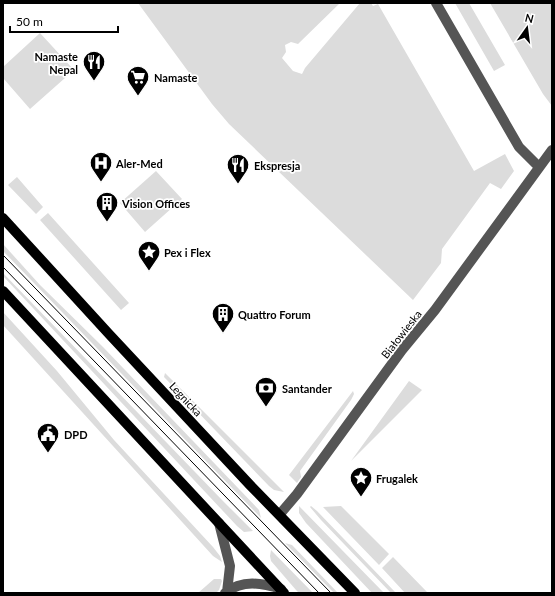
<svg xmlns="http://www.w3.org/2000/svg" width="555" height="596" font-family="Lato,sans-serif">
	<rect width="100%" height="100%" fill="#fff"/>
	<path fill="#dcdcdc" d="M138,3H340L298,44L291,42L285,45L286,52L282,58L293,71L302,74L305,68L360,3H371L373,6L378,4L474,171L505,154L514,171L501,189L490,183L442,249L441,263L413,300L229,124L212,104Z
		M455,3H469L505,65L494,71Z
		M490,3H552V106L543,94Z
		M40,33L74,70L30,109L3,78V67Z
		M156,171L182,199L145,232L120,203Z
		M17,177L43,207L36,214L8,185Z
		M48,213L129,303L121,310L40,220Z
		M3,244L40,285L103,347L259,510L261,518L3,251Z
		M3,273L223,501L253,531L244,532L237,526L3,276Z
		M3,312L57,371L114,440L213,547L220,556L222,562L213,556L3,325Z
		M165,373L284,492L274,490L269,486L164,377Z
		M409,381L422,390L351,461Z
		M353,391L354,394L351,400L300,471L301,477L297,483L289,475Z
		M299,506L384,593H372L306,523L299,513Z
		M311,506L317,511L396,593H391L321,520L310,507Z
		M341,506L389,554L379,565L323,507Z
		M285,543L292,545L338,593H334Z
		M271,550L313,593H299L296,590L271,561L270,556Z
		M393,557L427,592L426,593H405L382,568Z
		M214,579H221L222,581L219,590L216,593H198Z"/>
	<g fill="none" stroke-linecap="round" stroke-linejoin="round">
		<path stroke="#555" stroke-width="10" d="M436,3L519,147L539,167
			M280,514L297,494L402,350L435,310L552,150
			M219,523L230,566L227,592
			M225,593C242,579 262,583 281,589"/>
		<path stroke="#000" stroke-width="10" d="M3,218L109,334L250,485L355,593
			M3,291L284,593"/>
		<path stroke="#000" stroke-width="1" d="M3,255L331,593
			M3,267L319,593"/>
	</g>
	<defs>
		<g id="restaurant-pin" transform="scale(1.15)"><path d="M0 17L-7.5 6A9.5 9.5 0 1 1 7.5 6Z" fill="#000" stroke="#fff"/><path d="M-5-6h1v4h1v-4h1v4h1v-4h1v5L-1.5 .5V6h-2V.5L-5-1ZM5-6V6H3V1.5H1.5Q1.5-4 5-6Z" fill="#fff"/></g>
		<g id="supermarket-pin" transform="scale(1.15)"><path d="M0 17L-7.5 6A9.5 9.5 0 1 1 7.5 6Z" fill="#000" stroke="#fff"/><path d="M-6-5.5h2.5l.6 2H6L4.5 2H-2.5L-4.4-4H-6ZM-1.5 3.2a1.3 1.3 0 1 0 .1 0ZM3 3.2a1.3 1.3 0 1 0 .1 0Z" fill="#fff"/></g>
		<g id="hospital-pin" transform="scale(1.15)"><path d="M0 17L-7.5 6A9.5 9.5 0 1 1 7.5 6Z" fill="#000" stroke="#fff"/><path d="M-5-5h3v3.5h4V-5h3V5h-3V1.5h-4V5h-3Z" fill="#fff"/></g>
		<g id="building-pin" transform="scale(1.15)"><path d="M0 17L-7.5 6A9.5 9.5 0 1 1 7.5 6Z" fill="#000" stroke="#fff"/><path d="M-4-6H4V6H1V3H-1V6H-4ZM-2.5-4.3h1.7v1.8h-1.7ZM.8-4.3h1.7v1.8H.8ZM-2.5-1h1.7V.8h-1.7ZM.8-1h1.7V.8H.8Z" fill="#fff"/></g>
		<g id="sight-pin" transform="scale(1.15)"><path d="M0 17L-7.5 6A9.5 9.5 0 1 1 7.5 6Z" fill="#000" stroke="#fff"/><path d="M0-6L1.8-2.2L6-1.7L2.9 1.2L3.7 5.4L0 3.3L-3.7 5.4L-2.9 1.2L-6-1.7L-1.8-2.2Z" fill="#fff"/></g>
		<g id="bank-pin" transform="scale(1.15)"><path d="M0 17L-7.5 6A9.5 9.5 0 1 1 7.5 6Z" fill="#000" stroke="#fff"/><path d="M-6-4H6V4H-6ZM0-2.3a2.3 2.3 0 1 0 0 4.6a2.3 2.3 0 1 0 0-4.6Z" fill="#fff"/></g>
		<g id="civic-pin" transform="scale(1.15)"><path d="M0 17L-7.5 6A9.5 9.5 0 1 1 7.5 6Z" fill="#000" stroke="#fff"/><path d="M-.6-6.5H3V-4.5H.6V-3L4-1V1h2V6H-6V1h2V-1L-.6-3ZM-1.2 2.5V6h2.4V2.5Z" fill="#fff"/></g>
	</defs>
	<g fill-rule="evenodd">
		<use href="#restaurant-pin" x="94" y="62"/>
		<use href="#supermarket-pin" x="138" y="77"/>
		<use href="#hospital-pin" x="101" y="163"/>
		<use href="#restaurant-pin" x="238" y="165"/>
		<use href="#building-pin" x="107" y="203"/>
		<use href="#sight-pin" x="149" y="252"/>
		<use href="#building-pin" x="223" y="314"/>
		<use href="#bank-pin" x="266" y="388"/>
		<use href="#civic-pin" x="48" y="434"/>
		<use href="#sight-pin" x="361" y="478"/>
	</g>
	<g text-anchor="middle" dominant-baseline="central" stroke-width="3.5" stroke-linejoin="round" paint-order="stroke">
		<g font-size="11" font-weight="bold" fill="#000" stroke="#fff" text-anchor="start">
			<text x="78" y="56" text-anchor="end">Namaste<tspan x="78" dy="13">Nepal</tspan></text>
			<text x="154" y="77">Namaste</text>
			<text x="116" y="163">Aler-Med</text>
			<text x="254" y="165">Ekspresja</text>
			<text x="122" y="203">Vision Offices</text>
			<text x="164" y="252">Pex i Flex</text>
			<text x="238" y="314">Quattro Forum</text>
			<text x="282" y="388">Santander</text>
			<text x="64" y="434">DPD</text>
			<text x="376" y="478">Frugalek</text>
		</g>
		<g font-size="11" fill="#000" stroke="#fff">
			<text transform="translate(401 334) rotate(-52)">Białowieska</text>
			<text transform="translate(186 399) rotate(47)">Legnicka</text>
		</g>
	</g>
	<rect width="555" height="596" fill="none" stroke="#000000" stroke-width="8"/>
	<g transform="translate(527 28) rotate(14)" stroke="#ffffff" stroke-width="3" paint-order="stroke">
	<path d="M0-3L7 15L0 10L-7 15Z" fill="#000000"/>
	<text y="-6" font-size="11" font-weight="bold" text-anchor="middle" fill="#000000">N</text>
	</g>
	<path d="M10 26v6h108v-6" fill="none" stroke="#000000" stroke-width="2"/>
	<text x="16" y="26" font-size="12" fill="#000000" stroke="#ffffff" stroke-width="3" paint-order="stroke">50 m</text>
</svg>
